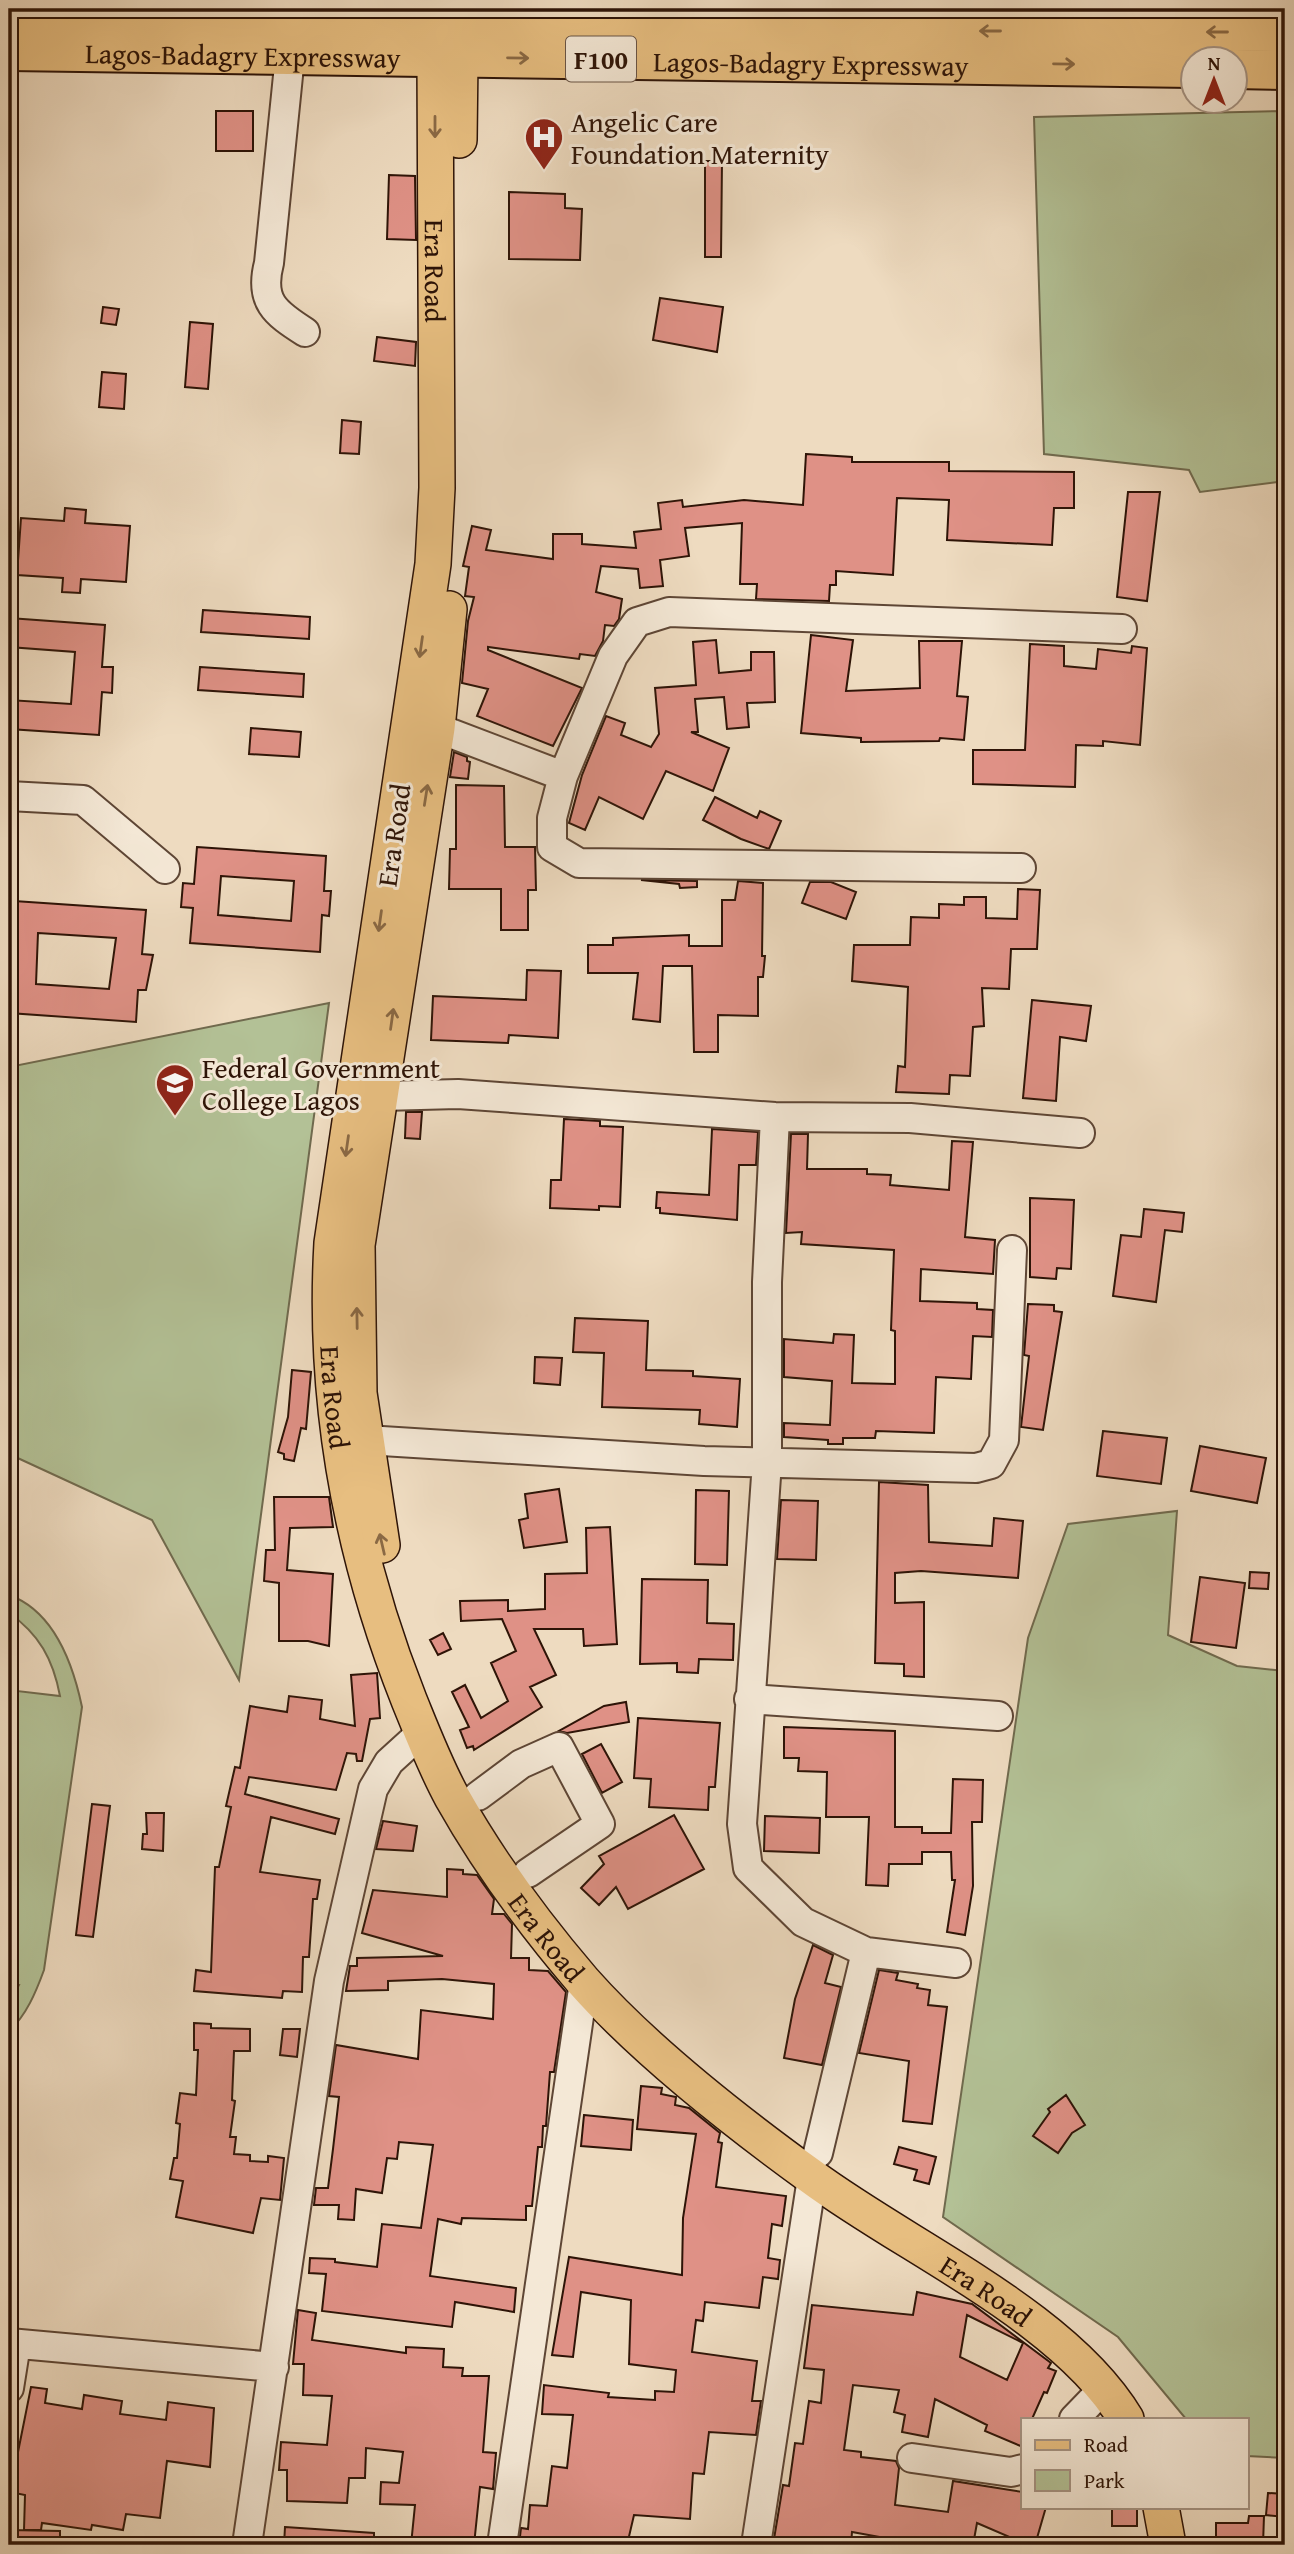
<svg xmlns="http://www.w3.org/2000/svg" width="1294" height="2554" font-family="'Gentium Book Plus',serif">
	<rect width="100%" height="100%" fill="#eedbc0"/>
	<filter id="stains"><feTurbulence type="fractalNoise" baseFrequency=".00286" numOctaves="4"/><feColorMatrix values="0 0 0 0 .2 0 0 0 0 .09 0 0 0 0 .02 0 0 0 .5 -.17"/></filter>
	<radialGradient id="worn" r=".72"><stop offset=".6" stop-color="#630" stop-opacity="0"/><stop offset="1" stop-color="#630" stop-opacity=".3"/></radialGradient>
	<path fill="#b3c196" stroke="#706a4e" stroke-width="2" d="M1285,111V481L1200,492L1189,470L1044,454L1034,117Z
		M329,1003L239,1680L152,1520L9,1454V1067Z
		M1177,1511L1168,1635L1237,1666L1285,1671V2458L1247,2456V2419H1186L1118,2337L943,2217L1028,1638L1068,1524Z
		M9,1595C54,1611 73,1664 82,1707L44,1970C36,1992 26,2016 9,2031V2003L19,1985L9,1983V1690L60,1696C53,1659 39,1634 9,1613Z"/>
	<path fill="#df9186" stroke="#2e1407" stroke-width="2" fill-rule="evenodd" d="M216,111H253V151H216Z
		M705,161H722L721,257H705Z
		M389,175L415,176L416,240L387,239Z
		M509,192L565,194V208L582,209L580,260L509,259Z
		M660,298L723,307L717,352L653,340Z
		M103,307L119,309L116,325L101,323Z
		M190,322L213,324L208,389L185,387Z
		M377,337L416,342L415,366L374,361Z
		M102,372L126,374L124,409L99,407Z
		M342,420L361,422L359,454L340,453Z
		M806,454L852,457V462H949V471L1074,472V508H1054L1052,545L947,540L949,500L897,498L893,575L836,571V585H830L829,601L756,599L757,584H740L742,523L685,528L689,556L660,560L663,586L640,588L638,569L601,566L596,592L622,599L619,619L614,626L605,625L603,641L595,656L580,654L579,659L488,647V650L582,688L553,746L477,716L488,689L462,683L468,621L474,597L465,596L469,567L463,566L472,526L491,530L486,550L553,559V534H582V544L636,548L634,532L661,529L658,503L682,500L683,507L744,500L803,505Z
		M1128,492H1160L1147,601L1117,597Z
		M65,508L86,510L85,523L130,526L126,582L81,579L80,593L62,592L63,578L17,575L21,518L64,521Z
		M203,610L310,617L309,639L201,632Z
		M9,618L105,625L102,667H113L112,693L102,692L99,735L9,729V700L71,704L75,652L9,647Z
		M811,635L853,640L846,691L920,688L919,641H962L957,696L968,697L964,740L940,738L939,741L861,742V738L801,733Z
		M716,640L719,673L751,670V652H774L775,702L747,703L749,727L727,729L724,697L695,699L698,732H691L729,748L713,791L666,771L643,819L599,797L585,830L569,823L582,775L606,716L625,723L621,735L651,747L659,734L655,688L696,685L693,642Z
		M1030,644L1064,646V666L1096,669L1098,649L1131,653L1132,646L1147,648L1140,745L1103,741V746L1076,745L1075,787L973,784V750H1025Z
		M200,667L304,674L303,697L198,690Z
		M251,728L301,732L299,757L249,754Z
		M454,752L467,757V761L470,762L468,779L450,777Z
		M456,785L504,786L505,847H535L536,890H528V930H501V889H449L450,849H456Z
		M715,797L757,818L760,811L781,821L769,849L741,839L703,820Z
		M197,847L326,856L324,891H331L329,916L322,915L320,952L190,943L193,908L181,907L183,883L194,884ZM221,876L294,881L291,921L218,915Z
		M641,880L697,881V887L680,888L679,884Z
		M738,881L763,883L762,956H765L763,977H758V1016L718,1015V1052H694L692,966H663L660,1022L633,1019L638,973H588V945H613V938L689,935V946H722V900H735Z
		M810,882H831L856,892L846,919L802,903Z
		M1018,889L1040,890L1037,949H1011L1009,989L982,988L984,1026L973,1027L970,1076L950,1075L949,1094L896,1092L898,1066L905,1067L908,987L852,981L854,945H910L911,917L939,918V904L964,905V897H986V918L1017,919Z
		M14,901L146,910L142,954L153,955L146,990H138L136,1022L9,1013V946ZM38,933L116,938L109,989L36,984Z
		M527,970L561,971L558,1038L509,1035L508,1043L431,1040L433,996L526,1000Z
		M1032,1000L1091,1006L1086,1041L1060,1037L1056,1101L1023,1098Z
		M406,1112H422L420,1139L405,1138Z
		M564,1119L600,1121V1126L623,1127L620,1207L599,1206V1210L550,1208L551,1180H561Z
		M712,1129L758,1132L756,1165H739L737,1220L660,1213V1208H656L657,1192L709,1195Z
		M791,1134H808L807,1169H867V1174L891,1175L890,1185L949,1190L952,1141L973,1142L965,1237L995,1240L993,1274L921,1269L920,1301L977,1303V1309L993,1310L992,1337L973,1336L971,1379L936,1377L934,1433L876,1431L875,1438H843V1444H828V1440L784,1437V1423L830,1425L832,1381L784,1377V1339L833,1343L834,1334L854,1335L852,1383L895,1384V1331L891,1330L894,1250L801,1244L802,1232L786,1233Z
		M1030,1198L1074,1200L1071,1269L1057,1268L1056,1279L1030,1277Z
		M1144,1209L1184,1213L1182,1232L1165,1230L1156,1302L1113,1296L1121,1235L1141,1237Z
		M1028,1304L1054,1305V1311L1062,1312L1043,1430L1021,1427L1029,1356L1024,1355Z
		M575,1318L648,1321L646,1370L693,1371V1376L740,1379L737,1427L699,1424L700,1410L602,1407L604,1353L573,1352Z
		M535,1357L562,1358L560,1385L534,1383Z
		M292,1370L311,1372L306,1429L301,1428L294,1461L284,1459V1454L278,1452L288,1417Z
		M1103,1431L1167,1438L1161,1484L1097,1476Z
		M1200,1446L1266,1458L1257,1503L1191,1491Z
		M879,1482L928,1485L929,1542L992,1546L994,1518L1023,1521L1018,1578L921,1571L895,1573V1603L924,1602V1677L904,1676V1664L875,1663Z
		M559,1489L567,1542L524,1548L519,1520L528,1518L525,1494Z
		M696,1490L729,1491L727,1565L695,1564Z
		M274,1497H329L333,1527L290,1528L287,1570L333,1574L329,1646L308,1641H279V1583L264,1581L266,1550H275Z
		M781,1500L818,1501L816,1560L777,1559Z
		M610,1527L617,1644L584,1646L583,1629H534L556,1675L530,1687L542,1707L474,1750L473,1746L467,1748L460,1730L469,1727L452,1692L465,1685L481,1718L508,1701L491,1663L516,1651L502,1619L461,1621L460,1601L508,1600V1611L545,1609V1574L587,1573L586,1528Z
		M1250,1572L1269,1573L1268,1589L1249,1588Z
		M1200,1577L1245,1583L1236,1648L1191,1642Z
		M642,1579L708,1580L707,1623L734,1624L733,1660L699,1659L698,1673L677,1672V1663L640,1664Z
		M443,1633L451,1649L438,1655L430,1640Z
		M377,1673L380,1718L370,1719L362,1761H357L356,1754L347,1753L336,1790L249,1777L245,1794L339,1819L335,1834L271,1817L260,1872L320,1880L317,1899H313L309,1957H303L302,1992L283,1991L282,1998L194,1991L196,1970L211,1972L215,1867H219L231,1807L226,1806L235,1767L240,1768L250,1706L287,1712L289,1696L322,1700L320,1719L355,1726L351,1675Z
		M626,1702L629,1722L567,1733L559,1731L604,1706Z
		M638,1718L720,1723L715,1787H709L708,1810L649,1807L651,1779L634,1778Z
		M784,1727L895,1731V1827H922V1833H951L953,1779L983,1780L982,1822H972L973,1886L965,1935L947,1932L955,1880H952L951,1852H922V1864H889L888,1886L866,1885L869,1817H826L827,1772L798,1771L799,1758H784Z
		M601,1744L622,1782L602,1793L582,1754Z
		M92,1804L110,1806L93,1937L76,1935Z
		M146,1813H164L163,1851L142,1849L143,1834H147Z
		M674,1815L704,1869L628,1909L616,1887L599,1905L581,1888L604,1864L599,1856Z
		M765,1816L820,1818L819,1853L764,1851Z
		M383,1821L417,1826L413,1851L376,1849Z
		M447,1869L463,1870V1874L477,1875L494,1899L492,1914H504L512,1924L511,1958H529V1970L548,1971L566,1992L554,2072H550L546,2126H543L542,2147H538L532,2206H526V2220L462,2218L461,2224L438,2219L430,2276L516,2288L514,2312L455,2302L452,2327L322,2311L326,2274L309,2273L310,2258L335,2259V2262L377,2267L382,2224L421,2228L433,2145L399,2142L397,2159L387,2158L382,2193L356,2189L354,2220L338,2219L339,2205H314L316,2188H328L333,2149L339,2097L329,2096L336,2045L418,2059L421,2010L493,2019L494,1984L442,1979L388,1981V1990L346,1991L350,1966H357V1958L443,1956L362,1933L373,1890L447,1897Z
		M813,1945L833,1955L825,1983L841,1987L822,2065L784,2058L795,1999Z
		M879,1970L898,1973L896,1980L918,1984L917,1988L930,1990L928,2005L947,2007L932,2124L903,2121L909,2061L859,2053Z
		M194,2023L211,2024V2028L250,2029V2051H234L232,2100L235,2101L230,2137H236L234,2154L250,2155V2161L268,2162V2156L284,2158L280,2200L261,2198L253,2233L176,2217L183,2181L170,2179L174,2158H177L180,2124L176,2123L180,2093L196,2095L198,2050H194Z
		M283,2029H300L297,2057L280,2055Z
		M641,2086L662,2088L661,2094L676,2097L675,2105L689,2108L720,2133L718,2142L722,2143L716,2187L786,2196L782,2226L772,2224L768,2258L780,2260L778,2279L763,2277L759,2308L705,2302L703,2321L696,2320L692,2352L757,2361L752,2401H761L756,2435L709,2432L704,2474L693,2473L690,2519L634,2515L627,2545H519L521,2528L528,2529L530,2505L547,2506L552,2466L567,2468L573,2415L542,2414L544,2385L609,2393L608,2397L655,2400V2391L674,2392L676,2370L629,2364L631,2300L581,2292L573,2357L552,2355L569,2257L682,2275L683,2218L696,2134L637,2129Z
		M1066,2095L1085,2125L1072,2133L1058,2153L1033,2136L1050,2112L1048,2109Z
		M584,2115L633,2120L631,2150L581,2146Z
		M899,2147L936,2157L929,2184L914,2180L917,2170L894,2164Z
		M917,2292L972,2304L1051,2363L1048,2368L1056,2371L1047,2393L1044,2392L1032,2419H1023V2447L985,2431L987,2425L935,2399L928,2437L902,2432L905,2415L894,2412L899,2390L853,2385L844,2450L861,2452V2457L896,2461L899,2468L895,2505L948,2512L953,2481L1023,2492V2507H1046L1035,2545H1010L1012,2538L977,2523L973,2545L935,2539L934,2545H902L891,2544V2539L852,2532L851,2545H773L783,2485L789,2486L795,2443L803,2444L809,2401L821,2403L824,2370L804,2368L812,2305L913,2315ZM967,2315L1023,2343L1007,2380L960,2357Z
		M298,2310L316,2313L312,2340L406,2353V2347L444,2349L443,2367L463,2368L462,2376H489L483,2452L496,2453L493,2489L480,2487L474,2545H411L415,2505L380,2504L381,2482L399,2483L403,2452L366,2448L365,2478H349L347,2503L287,2501V2470H279L281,2442L327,2445L332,2396L303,2395L304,2364H293Z
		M31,2387L47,2389L45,2403L82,2409L84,2395L122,2401L120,2414L166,2420L168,2402L214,2408L210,2467L167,2461L160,2518L126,2514L123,2530L92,2525L91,2530L42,2523L41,2530H24L25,2495L10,2492Z
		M1268,2493L1285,2494V2517L1266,2515Z
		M1112,2507H1137V2526H1112Z
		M1249,2516H1264L1263,2545H1216V2523H1248Z
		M285,2527L374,2533V2545H284Z
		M9,2530L60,2531V2545H9Z"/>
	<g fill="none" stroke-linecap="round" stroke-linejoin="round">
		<g stroke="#5e4635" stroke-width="32">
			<path id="minor" d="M1259,32L1267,9
				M290,56L269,263C259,301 275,313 305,332
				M437,728L563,776
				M9,796L83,800L165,869
				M1021,868L579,863L552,847V818L563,776L613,656L637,622L669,612L1122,629
				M382,1096L458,1094L775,1117L910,1118L1080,1133
				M775,1117L767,1282V1462L742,1824L748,1868L803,1922L866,1952L818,2153
				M366,1440L704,1461L976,1468L991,1464L1004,1440L1012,1250
				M749,1699L998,1716
				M478,1796L521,1764L559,1747L600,1824L528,1873
				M866,1952L956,1963
				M9,2343L274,2367
				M9,2388L16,2344
				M1074,2419L1105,2387
				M912,2458L1011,2472L1023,2469
				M247,2545L329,1981L373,1789L389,1762L422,1732
				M502,2545L584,1982
				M756,2545L812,2178"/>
		</g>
		<g stroke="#2e1407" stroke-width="38">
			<g id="major">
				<path id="s1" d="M435,59L437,488L433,564L332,1243C323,1400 351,1554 409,1700C422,1732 435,1766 452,1797C488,1861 535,1925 583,1981C645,2051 736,2122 812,2177C908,2248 1065,2317 1126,2419"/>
				<path d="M459,140L460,58"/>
				<path d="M382,1545L359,1393L357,1245L437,728L449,609"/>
				<path d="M1161,2507L1168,2545"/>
			</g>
		</g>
		<g stroke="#2e1407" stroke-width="42">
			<g id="highway">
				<path d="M9,17L451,27L1285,32"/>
				<path id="s2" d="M9,51L1192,68"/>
				<path d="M1234,69L1285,70"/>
			</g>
		</g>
		<use href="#minor" stroke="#f4e8d6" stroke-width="28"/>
		<use href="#major" stroke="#e7be80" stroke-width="35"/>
		<use href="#highway" stroke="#e7be80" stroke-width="38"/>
	</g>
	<defs><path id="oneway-shaft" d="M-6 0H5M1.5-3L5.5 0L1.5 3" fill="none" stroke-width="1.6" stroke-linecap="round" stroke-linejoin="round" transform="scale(1.75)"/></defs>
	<g stroke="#8a6944">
		<use href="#oneway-shaft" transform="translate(990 31) rotate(-180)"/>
		<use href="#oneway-shaft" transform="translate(1217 32) rotate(-180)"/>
		<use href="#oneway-shaft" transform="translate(518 58) rotate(1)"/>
		<use href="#oneway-shaft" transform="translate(1064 64) rotate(1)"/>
		<use href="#oneway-shaft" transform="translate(435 127) rotate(90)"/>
		<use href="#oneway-shaft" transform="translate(421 647) rotate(98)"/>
		<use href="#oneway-shaft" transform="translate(426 795) rotate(-81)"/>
		<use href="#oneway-shaft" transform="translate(380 921) rotate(98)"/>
		<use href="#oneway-shaft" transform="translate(392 1019) rotate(-82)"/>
		<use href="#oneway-shaft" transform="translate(347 1146) rotate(98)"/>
		<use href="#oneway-shaft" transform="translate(357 1318) rotate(-91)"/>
		<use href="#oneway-shaft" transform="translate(382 1544) rotate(-103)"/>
	</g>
	<defs>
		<g id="hospital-pin" transform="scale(2.0125)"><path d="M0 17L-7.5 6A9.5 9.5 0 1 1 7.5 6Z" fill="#8f2418" stroke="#f4e8d6"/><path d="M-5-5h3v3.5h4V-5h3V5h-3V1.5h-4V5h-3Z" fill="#fff"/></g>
		<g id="school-pin" transform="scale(2.0125)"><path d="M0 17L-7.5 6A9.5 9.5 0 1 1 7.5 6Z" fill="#8f2418" stroke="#f4e8d6"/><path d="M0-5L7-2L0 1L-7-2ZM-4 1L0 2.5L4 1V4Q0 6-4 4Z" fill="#fff"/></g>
	</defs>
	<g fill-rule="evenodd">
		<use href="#hospital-pin" x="544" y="137"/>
		<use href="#school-pin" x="175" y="1083"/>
	</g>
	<g text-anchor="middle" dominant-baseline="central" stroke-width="6" stroke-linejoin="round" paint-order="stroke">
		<rect fill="#f4e8d6" stroke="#695445" stroke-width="2" x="566" y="36.5" width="70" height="45" rx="5"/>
		<g font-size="26" font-weight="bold" fill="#2e1407">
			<text x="601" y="59">F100</text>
		</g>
		<g font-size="28" fill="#2e1407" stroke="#f4e8d6">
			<text stroke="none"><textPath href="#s2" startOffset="234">Lagos-Badagry Expressway</textPath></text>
			<text stroke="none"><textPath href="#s2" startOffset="802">Lagos-Badagry Expressway</textPath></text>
			<text stroke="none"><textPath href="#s1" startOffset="212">Era Road</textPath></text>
			<text transform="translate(393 835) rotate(-82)">Era Road</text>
			<text stroke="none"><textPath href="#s1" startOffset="1346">Era Road</textPath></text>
			<text stroke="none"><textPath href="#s1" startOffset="1934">Era Road</textPath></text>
			<text stroke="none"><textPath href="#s1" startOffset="2501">Era Road</textPath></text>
		</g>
		<g font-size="28" fill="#2e1407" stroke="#f4e8d6" text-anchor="start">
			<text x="571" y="121">Angelic Care<tspan x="571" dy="32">Foundation Maternity</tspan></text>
			<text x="202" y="1067">Federal Government<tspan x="202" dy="32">College Lagos</tspan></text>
		</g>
	</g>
	<rect width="1294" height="2554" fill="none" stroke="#eedbc0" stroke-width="35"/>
	<rect x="10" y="10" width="1273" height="2533" fill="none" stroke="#2e1407" stroke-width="3.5"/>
	<rect x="18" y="18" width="1259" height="2519" fill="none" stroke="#2e1407" stroke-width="2"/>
	<rect x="1021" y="2418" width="228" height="91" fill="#f4e8d6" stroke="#a59383" stroke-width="2"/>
	<rect x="1035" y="2440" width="35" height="10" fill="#e7be80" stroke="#a59383" stroke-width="2"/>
	<text x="1084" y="2452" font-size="21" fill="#2e1407">Road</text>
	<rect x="1035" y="2470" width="35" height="21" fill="#b3c196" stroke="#a59383" stroke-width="2"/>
	<text x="1084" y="2488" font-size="21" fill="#2e1407">Park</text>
	<g transform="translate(1214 80)"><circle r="33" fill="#f4e8d6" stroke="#a59383" stroke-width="2"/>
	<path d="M0-5L12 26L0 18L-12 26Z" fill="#8f2418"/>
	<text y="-10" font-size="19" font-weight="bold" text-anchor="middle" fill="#2e1407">N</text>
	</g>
	<rect width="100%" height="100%" filter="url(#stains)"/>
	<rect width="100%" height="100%" fill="url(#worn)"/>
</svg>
